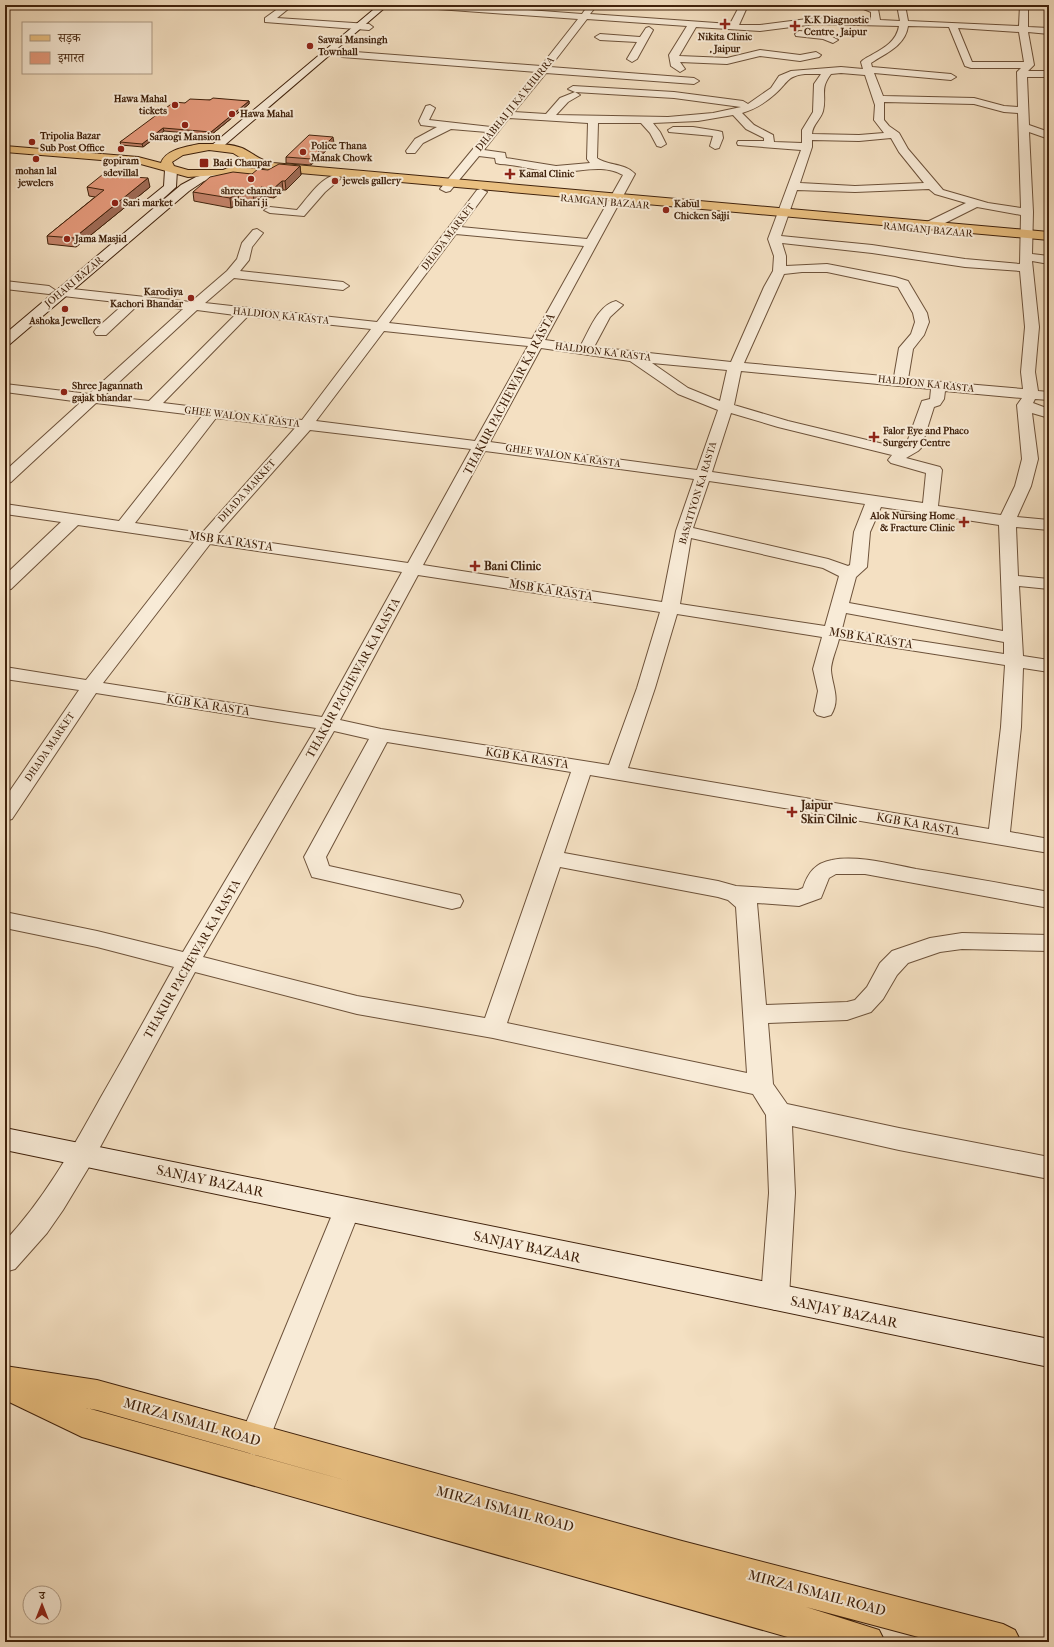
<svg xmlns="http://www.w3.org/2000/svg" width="1054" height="1647" font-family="'IM FELL French Canon','Noto Serif Devanagari',serif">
	<rect width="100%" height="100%" fill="#f4e0c2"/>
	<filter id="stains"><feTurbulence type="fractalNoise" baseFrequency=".005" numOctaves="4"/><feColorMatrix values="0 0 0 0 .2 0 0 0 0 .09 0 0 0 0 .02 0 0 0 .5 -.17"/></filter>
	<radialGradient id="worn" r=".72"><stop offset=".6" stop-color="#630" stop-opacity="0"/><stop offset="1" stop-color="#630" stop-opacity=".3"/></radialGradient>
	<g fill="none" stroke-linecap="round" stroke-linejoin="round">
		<g stroke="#6d523a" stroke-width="2">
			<path id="street" d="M283,5H293L277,18L369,24L373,27L369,30L265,22V18Z
				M420,5H460L582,14L587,7L590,6L594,9L590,14L730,24L740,5H748L739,25H760L815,18L871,20V12L854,5H866L878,9L880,20L900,21L897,5H905L908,21L1019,26L1020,5H1028V27L1049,28V34L1028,32L1034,65L1028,71H1049V77H1027L1029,125L1049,132V139L1029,132L1033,212L1032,254L1049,256V264L1032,261L1039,327L1035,372L1038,391L1049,392V400L1035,399L1033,403L1049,409V418L1032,413L1038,459L1031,486L1017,517L1049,520V530L1016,527L1018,576L1049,579V589L1019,586L1023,656L1049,660V672L1023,668L1021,727L1010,832L1049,839V853L590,775L564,853L718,881L736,886L798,890L803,888C808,873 815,863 832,860C857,855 891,864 916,869C961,876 1005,884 1049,892V908L865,874H836L829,878L821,898L799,906L757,903L766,1005L847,1002L855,1000L867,987L880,963L892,951L930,938L962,933L1049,935V951L962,949L940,952L908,963L897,975L883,999L871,1012L847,1020L768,1023L773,1084L787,1104L899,1128L1049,1157V1179L899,1150L792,1126L795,1193L789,1297L785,1306L775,1310L765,1306L761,1297L769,1193L766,1115L753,1094L493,1038L357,1014L195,972L92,1162L63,1210L47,1233L15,1269L5,1272V1241C46,1197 72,1149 101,1097C126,1054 150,1010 174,967L97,947L5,928V912L97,931L183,952L316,728L96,693L12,819L5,821V798L79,690L5,679V667L86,680L194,542L78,525L11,589L5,590V575L61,522L5,514V504L119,521L202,416L96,403L11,482L5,484V471L81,402L5,392V384L89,394L183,309L139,304L106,335H96L94,332L96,329L125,303L63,296L58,295L57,292L58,289L63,288L191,302L227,271L237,259L242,243L253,230L257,229L263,233L252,247L249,260L240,271L343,282L349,286L343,290L234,278L205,303L377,322L477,190L481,189L487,192L461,227L587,239L623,175C601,163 579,173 556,172C537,171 519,165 500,164L496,163L495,158L479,156L450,191L446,192L440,189L487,132L451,129L423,143L415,153H407L406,151L415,139L437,127L421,125L419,121L426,106L430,105L435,108L429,120L491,127L537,72L342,57L337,54L342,51L541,66L578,19L424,8ZM587,19L687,26L669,55L671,66L680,72L685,69L680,62L727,64L760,56L800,61L819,57L821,55L816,52L800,55L760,50L727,58L679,56L696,27L760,31L815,24L899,26C896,45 877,51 863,60L861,62L863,69L841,67L791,71L779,76L771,88L748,104L743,101L674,92L573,86L568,89L575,92L560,98L546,114L514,112L546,73L694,84L699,81L694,78L550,67ZM908,26L949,27L965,66L971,68H1021L1017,72L1018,107L1004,106L974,98L883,96L874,73L951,80L956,77L951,74L872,67L871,63C886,53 905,46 908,26ZM958,28L1019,32L1024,62H972ZM841,73L865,75L875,105L874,120L884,133L859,135L812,134C812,125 821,119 823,111C827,94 819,90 831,74ZM805,74H821L814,84L813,112L802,130V143L774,142L773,135L754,125L742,113C755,109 765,103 775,94C788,83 786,76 805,74ZM575,92L674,98L741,107L713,113L668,117L556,115L568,102L580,95ZM884,102L974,104L1004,112L1018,113L1021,208L988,203L943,190L908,149L899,133L889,126L884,120ZM733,115L746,129L764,138V141H738L737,143L738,145L801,150L768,239L774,256L773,271L764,287L731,362L594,347L610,317L623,305L616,301C598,305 589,331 581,345L545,340L635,174C625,163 608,166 597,158L598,123H641L650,133L657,146L661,147L666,144L660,132L653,123L698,121ZM509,118L588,123L587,159L590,163L556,166L506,158L505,153L484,150ZM891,138L899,152L924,183L855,186L800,183L812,147V140L859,141ZM929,189L935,194L966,203L927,222L925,225L927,228H935L977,207L1021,215L1020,264L965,259L872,245L781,236L797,190L855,192ZM456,234L584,246L532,339L389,323ZM782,243L872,253L965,267L1020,271L1025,327L1021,372L1023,389L908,379L913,349L924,335L929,322L927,313L908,281L895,277L827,264L786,266V256ZM802,272H827L898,287L913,313L915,322L911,334L899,348L894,377L744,363L784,274ZM197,310L235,315L149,401L104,396ZM248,316L371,329L302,420L163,403ZM384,331L528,346L475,441L316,421ZM541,348L630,361L678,394L718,410L697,470L490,442ZM652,363L727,370L720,401L688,388ZM741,371L931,389L930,399L922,401L906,445L900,448L788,421L734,405ZM945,391L1022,398L1017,405L1022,459L1015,486L1001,515L938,506L942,470L940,467L906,458L918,451L921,448L934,407L940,405L944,399ZM731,413L778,427L892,455L888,460L891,463L926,473L923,503L712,472ZM216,418L295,428L202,533L135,523ZM310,430L471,449L408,563L217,535ZM485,451L694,479L676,531L662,602L423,565ZM709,481L865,504L854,532L850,565L848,566L828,559L693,528ZM881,507L999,525L1003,631L849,603L856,577L867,567L870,532ZM691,538L823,568L839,576L825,626L680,604ZM210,544L402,572L322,717L103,683ZM418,575L660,612L637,688L609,765L381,729L340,720ZM846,613L1004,642V654L842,629ZM677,614L822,637L813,669L818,691L814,711L817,715L824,717L831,715C841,699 832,686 831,670C831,661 837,648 839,639L1005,665L1001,727L989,829L628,768L655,688ZM334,731L369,739L304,857L312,877L452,909L460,907L463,901L460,895L329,866L326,857L387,742L571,772L485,1018L357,996L203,957ZM560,867L718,897L728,900L736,907L747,1073L507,1023Z
				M649,27L653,30L637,59L632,62L627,59L637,42L600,40L595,37L600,34L640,37L646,28Z
				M799,31L825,33L838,40L833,43L823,39L796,36L795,34Z
				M673,127H693L718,131L722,132L723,138L719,148L715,149L710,146L713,136L669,132L668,130Z
				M335,175L339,176L341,178L339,180L325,192L304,216L270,213L264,210L270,207L297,210C307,199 320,178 335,175Z
				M5,281L49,286L55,290L49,294L5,289Z
				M347,1198L357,1202L360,1210L265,1450L254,1455L243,1450L239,1440L334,1210L337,1202Z"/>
		</g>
		<g stroke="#40220c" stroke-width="2">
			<path id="secondary" d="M379,5H388L220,149H212L210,147L212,145Z
				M171,167L177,170L176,187L156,205H148L146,202L148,199L164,186L165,170Z
				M223,170L229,173L227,175L204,181L189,191L10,344L5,345V334L181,185L196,177Z
				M5,1128L1049,1339V1367L5,1150Z"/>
		</g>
		<g stroke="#40220c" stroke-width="2">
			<path id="primary" d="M199,144C213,144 229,143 242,148C253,153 260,161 273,163L1049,232V240L277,171L279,173L273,176L233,174L188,177L137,163L5,152V146L138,157L161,163C166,149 186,147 199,144ZM209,150L233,153L246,161L223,170H188L174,166L172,162L183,155ZM250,163L267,169L246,168Z"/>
		</g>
		<g stroke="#40220c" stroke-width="2">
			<path id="highway" d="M5,1366L97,1380L682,1541L1003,1624L1015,1630L1021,1642H937L806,1607L879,1630L885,1642H805L82,1437L5,1400ZM86,1408L97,1410L355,1483L87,1408Z"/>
		</g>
		<use href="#street" fill="#f8ebd7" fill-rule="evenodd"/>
		<use href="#secondary" fill="#f8ebd7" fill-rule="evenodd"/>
		<use href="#primary" fill="#eac081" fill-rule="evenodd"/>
		<use href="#highway" fill="#eac081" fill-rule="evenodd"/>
	</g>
	<path fill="#c5846b" stroke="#40220c" d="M210,100L249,101V104L211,135L164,131L143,147L121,145L120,142L185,103Z
		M334,143L311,165L286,163V157Z
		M300,166L301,175L286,190H283L274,198L262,196L255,204L239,203L231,208L194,201L193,192L268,170Z
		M87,187H150L76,247L48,244L47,236L95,197L89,196Z"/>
	<path fill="#a06c57" stroke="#40220c" d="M249,101V104L211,135V132Z
		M163,128L164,131L143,147L142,144Z
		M333,137L334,143L311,165V159Z
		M300,166L301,175L286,190L285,181Z
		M148,178L150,187L76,247L74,238Z
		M282,181L283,190L274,198L273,189Z
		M261,187L262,196L255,204L253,195Z
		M238,193L239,203L231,208L230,198Z"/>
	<path fill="#e59a7c" stroke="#40220c" d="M213,98L249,101L211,132L163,128L142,144L120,142L174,102L185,103L190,99L210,100Z
		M309,135L333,137L311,159L286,157Z
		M279,164L300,166L285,181H282L273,189L261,187L253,195L238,193L230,198L193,192L210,177L233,172L252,174L258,169L268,170Z
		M102,175L148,178L74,238L47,236L104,190L87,187Z"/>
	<g fill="#8f2418" stroke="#f8ebd7" stroke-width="1.5">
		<path d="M723 18h4v4h4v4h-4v4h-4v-4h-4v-4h4z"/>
		<path d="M793 20h4v4h4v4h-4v4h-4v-4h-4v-4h4z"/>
		<circle cx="310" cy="46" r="4"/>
		<circle cx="175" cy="105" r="4"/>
		<circle cx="232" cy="114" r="4"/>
		<circle cx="185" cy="125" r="4"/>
		<circle cx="32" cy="142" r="4"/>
		<circle cx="121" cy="149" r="4"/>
		<circle cx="303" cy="152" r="4"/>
		<circle cx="36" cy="159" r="4"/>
		<rect x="199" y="158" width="10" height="10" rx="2"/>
		<path d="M508 168h4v4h4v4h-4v4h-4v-4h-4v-4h4z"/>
		<circle cx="251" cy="179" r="4"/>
		<circle cx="335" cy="181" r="4"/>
		<circle cx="115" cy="203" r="4"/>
		<circle cx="666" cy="210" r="4"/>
		<circle cx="67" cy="239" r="4"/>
		<circle cx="191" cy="298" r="4"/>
		<circle cx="65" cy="309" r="4"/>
		<circle cx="64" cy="392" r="4"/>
		<path d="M872 431h4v4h4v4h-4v4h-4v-4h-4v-4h4z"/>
		<path d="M962 516h4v4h4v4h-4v4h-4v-4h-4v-4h4z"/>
		<path d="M473 560h4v4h4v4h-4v4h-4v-4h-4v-4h4z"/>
		<path d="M790 806h4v4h4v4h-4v4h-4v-4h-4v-4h4z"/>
	</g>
	<g text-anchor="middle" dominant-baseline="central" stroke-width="4" stroke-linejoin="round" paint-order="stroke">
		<g font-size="10" font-weight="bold" fill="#40220c" stroke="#f8ebd7" text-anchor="start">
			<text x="804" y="20">K.K Diagnostic<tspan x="804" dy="12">Centre , Jaipur</tspan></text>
			<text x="725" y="37" text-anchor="middle">Nikita Clinic<tspan x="725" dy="12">, Jaipur</tspan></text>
			<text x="318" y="40">Sawai Mansingh<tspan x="318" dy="12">Townhall</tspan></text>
			<text x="167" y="99" text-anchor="end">Hawa Mahal<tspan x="167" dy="12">tickets</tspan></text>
			<text x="240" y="114">Hawa Mahal</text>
			<text x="40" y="136">Tripolia Bazar<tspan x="40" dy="12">Sub Post Office</tspan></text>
			<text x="185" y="137" text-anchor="middle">Saraogi Mansion</text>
			<text x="311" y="146">Police Thana<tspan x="311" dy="12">Manak Chowk</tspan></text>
			<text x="121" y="161" text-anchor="middle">gopiram<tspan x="121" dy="12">sdevillal</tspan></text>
			<text x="213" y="163">Badi Chaupar</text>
			<text x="36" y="171" text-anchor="middle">mohan lal<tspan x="36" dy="12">jewelers</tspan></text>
			<text x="519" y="174">Kamal Clinic</text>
			<text x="343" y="181">jewels gallery</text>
			<text x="251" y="191" text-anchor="middle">shree chandra<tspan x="251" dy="12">bihari ji</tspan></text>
			<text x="123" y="203">Sari market</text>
			<text x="674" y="204">Kabul<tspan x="674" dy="12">Chicken Sajji</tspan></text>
			<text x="75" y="239">Jama Masjid</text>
			<text x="183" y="292" text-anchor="end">Karodiya<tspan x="183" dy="12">Kachori Bhandar</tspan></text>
			<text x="65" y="321" text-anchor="middle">Ashoka Jewellers</text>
			<text x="72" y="386">Shree Jagannath<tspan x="72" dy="12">gajak bhandar</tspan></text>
			<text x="883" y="431">Falor Eye and Phaco<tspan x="883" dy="12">Surgery Centre</tspan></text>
			<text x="955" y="516" text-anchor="end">Alok Nursing Home<tspan x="955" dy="12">&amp; Fracture Clinic</tspan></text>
		</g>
		<g font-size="10" fill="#40220c" stroke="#f8ebd7">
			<text transform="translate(515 104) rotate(-51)">DHABHAI JI KA KHURRA</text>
			<text transform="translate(605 202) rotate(5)">RAMGANJ BAZAAR</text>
			<text transform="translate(928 230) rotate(5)">RAMGANJ BAZAAR</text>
			<text transform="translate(448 237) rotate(-53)">DHADA MARKET</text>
			<text transform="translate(74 282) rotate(-40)">JOHARI BAZAR</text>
			<text transform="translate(281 316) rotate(6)">HALDION KA RASTA</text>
			<text transform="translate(603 352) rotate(7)">HALDION KA RASTA</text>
			<text transform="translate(926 384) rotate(6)">HALDION KA RASTA</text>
			<text transform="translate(242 417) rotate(7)">GHEE WALON KA RASTA</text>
			<text transform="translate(563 456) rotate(8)">GHEE WALON KA RASTA</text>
			<text transform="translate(247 491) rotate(-48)">DHADA MARKET</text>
			<text transform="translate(698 493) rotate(-73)">BASATIYON KA RASTA</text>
			<text transform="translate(50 747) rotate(-56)">DHADA MARKET</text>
		</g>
		<g font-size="12" fill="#40220c" stroke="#f8ebd7">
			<text transform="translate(509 394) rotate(-62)">THAKUR PACHEWAR KA RASTA</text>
			<text transform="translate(231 541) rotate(8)">MSB KA RASTA</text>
			<text transform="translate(551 590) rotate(9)">MSB KA RASTA</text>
			<text transform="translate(871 638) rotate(9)">MSB KA RASTA</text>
			<text transform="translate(353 678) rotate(-61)">THAKUR PACHEWAR KA RASTA</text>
			<text transform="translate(208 705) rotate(9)">KGB KA RASTA</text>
			<text transform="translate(527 758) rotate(9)">KGB KA RASTA</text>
			<text transform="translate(918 824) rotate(10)">KGB KA RASTA</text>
			<text transform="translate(192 959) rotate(-60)">THAKUR PACHEWAR KA RASTA</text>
		</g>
		<g font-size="12" font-weight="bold" fill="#40220c" stroke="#f8ebd7" text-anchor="start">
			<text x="484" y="566">Bani Clinic</text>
			<text x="801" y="805">Jaipur<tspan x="801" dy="14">Skin Cilnic</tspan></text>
		</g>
		<g font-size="14" fill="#40220c" stroke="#f8ebd7">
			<text transform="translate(210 1181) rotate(12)">SANJAY BAZAAR</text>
			<text transform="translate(527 1247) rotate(12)">SANJAY BAZAAR</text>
			<text transform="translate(844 1312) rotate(12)">SANJAY BAZAAR</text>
			<text transform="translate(192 1422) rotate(16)">MIRZA ISMAIL ROAD</text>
			<text transform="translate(505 1509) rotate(15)">MIRZA ISMAIL ROAD</text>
			<text transform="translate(817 1593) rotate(15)">MIRZA ISMAIL ROAD</text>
		</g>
	</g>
	<rect width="1054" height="1647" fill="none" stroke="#f4e0c2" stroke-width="20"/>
	<rect x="6" y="6" width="1042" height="1635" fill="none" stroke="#40220c" stroke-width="2"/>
	<rect x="10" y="10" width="1034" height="1627" fill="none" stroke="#40220c"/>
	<rect x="22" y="22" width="130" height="52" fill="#f8ebd7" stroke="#ae9b86"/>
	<rect x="30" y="35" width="20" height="6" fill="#eac081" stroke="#ae9b86"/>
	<text x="58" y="42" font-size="12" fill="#40220c">सड़क</text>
	<rect x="30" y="52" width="20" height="12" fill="#e59a7c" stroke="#ae9b86"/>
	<text x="58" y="62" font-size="12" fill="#40220c">इमारत</text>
	<g transform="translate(42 1605)"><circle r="19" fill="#f8ebd7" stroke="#ae9b86"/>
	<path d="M0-3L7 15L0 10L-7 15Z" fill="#8f2418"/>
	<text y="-6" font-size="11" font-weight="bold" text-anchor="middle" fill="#40220c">उ</text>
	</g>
	<rect width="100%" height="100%" filter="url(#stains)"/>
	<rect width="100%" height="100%" fill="url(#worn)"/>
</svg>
